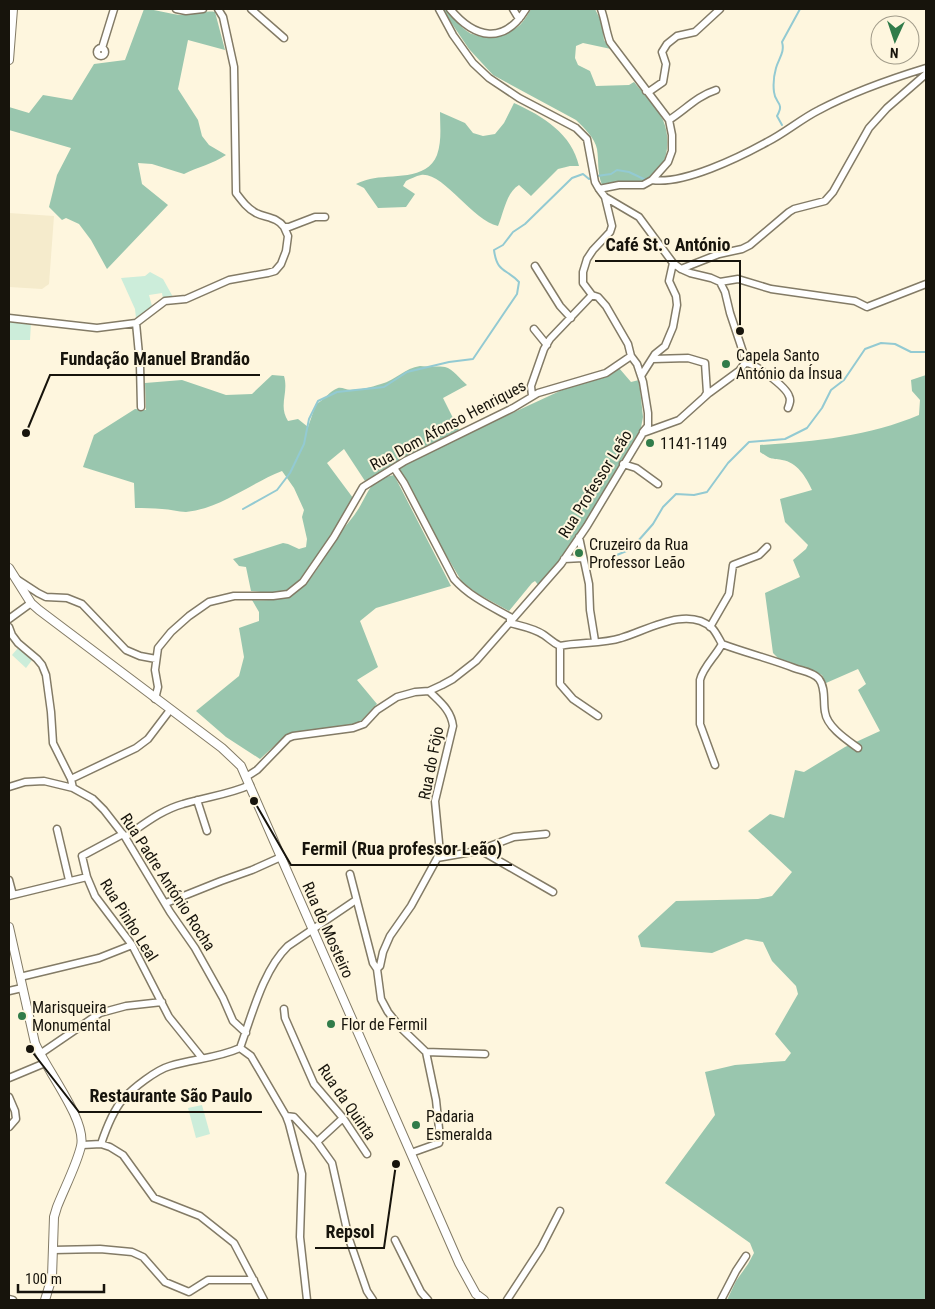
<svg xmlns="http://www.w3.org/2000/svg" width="935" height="1309" font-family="'Roboto Condensed',sans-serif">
	<rect width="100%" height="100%" fill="#fef6de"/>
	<path fill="#f5ebcc" d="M9,213L54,216L49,284L42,289L9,287Z"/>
	<path fill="#ccedda" d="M150,272L163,279L173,297L163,299L162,293L149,295L152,306L136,318L135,309L121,278L145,276Z
		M9,320L31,323L30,340H9Z
		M18,648L32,660L26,668L12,655Z
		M202,1105L210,1134L196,1138L188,1108Z"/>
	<path fill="#99c6ae" d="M144,9C157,9 170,15 183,15C194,15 204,10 215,12L225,50L188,40L178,89L198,120L202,136L209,145L226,155C213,164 198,167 184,174L152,164L138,163L142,184L168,205L107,269L91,240L79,224L66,218L62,220L49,207L57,175L71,148L9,130V107L29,113L43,95L72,100L94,64L125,60Z
		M442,9H447C455,19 463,32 475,35C489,40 509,34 520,25C524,21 528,14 531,9H595L602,23L604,40L611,49L583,43L576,46L575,58L578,65L590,71L596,86L629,85L634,82C642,92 658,109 663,120C672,141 668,170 645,181C638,184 612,183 602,185C597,172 599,162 597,149C595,138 584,128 576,120L493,75L469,49Z
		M514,103C543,116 572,134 579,166H570L558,169L531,196L519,185C506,193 504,212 498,226C472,221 444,172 421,175C416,176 410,179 406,181L403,186L415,194L406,207L378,208L364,188L356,184C360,182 365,180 370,179C391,174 427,181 437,155C442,141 440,126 440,112L465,123L473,133L483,136L495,134L504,123Z
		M420,366C427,367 440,366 445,367C453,369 460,379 467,385L443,398L459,430L365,481L344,449L327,463L353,498C343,519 307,578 289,589C279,595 262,592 251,591L246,567L239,566L233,559L283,543L288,544L299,549L306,547L307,539L302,517L304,510L294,488L282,471C249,484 222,508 186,512C178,512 170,509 162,509C153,508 144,508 135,508L134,483L83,467L94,435L135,409L146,410L145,383L182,380L226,395L252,394L272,375L284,376C289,393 278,405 288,421L298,419L308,427L316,404C325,400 329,391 338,388C342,387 346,390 350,390C360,390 372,387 381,384C396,380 405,368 420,366Z
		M619,368L631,382L639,380L643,417L640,433L632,443L618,471L585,529L540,587L535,581L532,583L509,611L478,594L462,582L433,533L398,468L445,444L562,390L609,376Z
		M926,375V1300H727L736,1281L748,1264L754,1253L750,1243L665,1183L715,1115L705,1072L735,1065L785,1061L791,1053L775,1034L798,994L796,986L772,961L763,942L746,939L712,953L641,947L638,936L676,901L758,899L772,896L792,872L748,831L770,814L784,818L795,770L804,772L845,747L880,731L858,690L866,684L858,669L826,683L822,675L779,659L773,653L765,593L800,577L793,560L806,549L808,545L785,522L780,499L812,490C806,477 797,462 782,460C769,458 772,460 760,452V445C813,442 870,436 919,415L920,400L912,391L911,380Z
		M394,475L451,586L376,608L360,621L378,667L357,680L377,704L359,723L285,736L260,759L226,737L196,711L239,676L244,657L239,628L259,621V612L252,600C305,604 313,574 338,536C345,526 353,518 359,508C370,490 369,480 394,475Z"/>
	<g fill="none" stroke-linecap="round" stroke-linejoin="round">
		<path stroke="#93cad2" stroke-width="2" d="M782,125L777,116C785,102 775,104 774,92C773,84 774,75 776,68C779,58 785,52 782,42L800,9
			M597,176L611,174L617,170L629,172L648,181
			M652,183L656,184L680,181
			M243,509L277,490L290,473L304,444L309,419L318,401L337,392L384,387L407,372L449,362L473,359L517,294L519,282C506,268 497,273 494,250L503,245L513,232L525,224L572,178L583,174L589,179L592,178
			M617,555L631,549L653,524L663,507L676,494L694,495L707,492L728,463L749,442L785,439L807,428L822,408L831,390L844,380L865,349L881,343L895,344L911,352H926"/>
		<g stroke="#837b66" stroke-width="9">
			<path id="minor" d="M176,9L186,11L203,9
				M218,9L223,17L234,67L236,193C242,201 247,208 256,213C266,218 277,217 284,227
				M251,9L284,38
				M450,9C475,39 504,45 526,9
				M513,9L519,19
				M102,48L114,9
				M97 52a4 4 0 1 1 8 0a4 4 0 1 1-8 0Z
				M646,91H650L663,82L666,64L662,52L667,44L677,36L695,32L720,9
				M669,120C685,110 697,96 716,90
				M652,180C683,185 740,157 767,142C785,133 801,119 819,110C853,92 890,79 926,68
				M599,189L619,185H643L652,180L668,162L672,151V135L669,120L610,42C606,31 605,20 601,9
				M605,197L612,226L610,232L593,250L587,259L583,272V283L592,295L598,297L606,306L628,344L631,356L637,364L643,382L648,413V426L643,432
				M535,266L560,306L571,318
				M681,269L719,254L742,249L750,245L789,212L794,209L825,201L833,192L869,128L887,108L926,74
				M720,282L738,279L771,289L855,301L867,307L926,284
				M9,318L97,328L136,323L165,301L186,299L229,280L268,273L275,271L281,264L286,251L288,236L284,227H289L315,217H325
				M136,323L140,365L141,407
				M534,329L547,345
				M653,359L688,358L705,363L707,393L705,396
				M745,363C754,362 786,387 789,396C791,400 790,403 788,408
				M641,376L655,354L665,346L673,327L677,305L676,296L669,281L673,263
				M532,396L531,386L544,349L550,339L592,295
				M623,464L636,468L658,484
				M394,468L404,483L454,579C469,596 490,606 510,617V623C521,626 534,628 544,635C550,639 553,643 560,646C579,642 603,644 621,638C646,631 687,605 712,628C716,632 719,639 722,644C746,653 771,659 794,668C802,671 813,672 819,679C826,688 823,702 825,712C827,727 847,740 858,748
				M579,537L589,584L590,610L595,641
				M564,559L583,558
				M15,578L38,593L46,597L67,598L82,604L126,650L140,656L156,659
				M9,619L31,603
				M9,627L12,635L18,643L37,659L42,665L46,675L51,712L53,743L71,779L73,788
				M710,627L729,594L733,565L759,555L767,547
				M560,646V684L573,699L598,716
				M155,699L158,687L155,670L158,648L171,632L189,616L209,602L234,596H273L288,594L303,582L334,537L363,487L405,461L513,408L538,393L606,373L631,356
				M715,765L700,724V680C703,667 715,657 722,644
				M246,777L257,770L288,738L293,736L353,728L364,724L377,710L397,697L415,692L429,691L442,685L453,679L476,661L561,564L587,526L643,433L679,420L709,393L739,371L745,363V358L730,313L725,292L720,282L711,278L690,273L681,269L673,263L639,217L605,197L599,189L595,182L587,139L576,128L519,98L489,78L473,63L453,35L439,9
				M71,779L136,748L148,739L170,710
				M9,787L25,782L44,781L73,788L93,799L104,810L125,837L170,912L195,948L223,998L233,1021L246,1033
				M197,800L207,831
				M57,829L69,880
				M123,834L82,856L87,877L95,896L132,945L169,1017L202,1058
				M125,837C143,825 161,810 183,804C205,797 228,795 250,785
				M480,850L553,892
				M437,858L477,851L514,837L546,834
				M350,874L373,963L377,969
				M9,880L13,895
				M9,896L87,877
				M166,903L221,881L252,870L281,857
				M20,977L99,958L132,945
				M9,991L22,988
				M284,1009L285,1018L314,1084L343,1118L367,1154
				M240,1048L251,1056L286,1116L289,1124L302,1174L300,1237L307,1300
				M240,1048C252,1015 263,970 288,946L356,900
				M426,1052L485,1054
				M40,1054L100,1013L126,1006L162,1002
				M9,1078L45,1063
				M9,1097L15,1111L16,1119L9,1127
				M286,1116L294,1117L317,1142L332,1163L349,1239L367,1291L373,1300
				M317,1142L343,1118
				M101,1144C106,1129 113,1111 123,1099C133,1088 156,1070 170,1066C193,1059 218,1058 240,1048
				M82,1145L101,1144L110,1147L123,1155L154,1198L200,1216L234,1243L264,1300
				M411,1153L439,1143L440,1138L436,1100L426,1052L400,1027L388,1012L381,999L377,969L380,966L383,952L390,936L411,906L440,853L435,801L453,726C451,710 440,702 429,691
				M395,1240L421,1292L428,1300
				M53,1250L100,1249L132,1252L143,1257L165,1282L189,1292L208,1280H254
				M9,1299L13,1300
				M507,1300L541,1248L560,1211
				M721,1300L736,1271L746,1256"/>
		</g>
		<g stroke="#837b66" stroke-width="10">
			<path id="major" d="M9,60L13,9
				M9,568L31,603L39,610L222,748L241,766L459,1263L476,1294L484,1300
				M9,927L35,1043C45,1068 87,1120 81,1146C77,1164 64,1189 57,1207L54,1217L52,1277L45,1300"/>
		</g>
		<use href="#minor" stroke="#fff" stroke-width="6"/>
		<use href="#major" stroke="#fff" stroke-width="8"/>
	</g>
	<g fill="#317c4a" stroke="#fef6de" stroke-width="2">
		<circle cx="726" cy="364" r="5"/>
		<circle cx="650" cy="443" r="5"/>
		<circle cx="579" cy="553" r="5"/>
		<circle cx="22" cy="1016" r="5"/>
		<circle cx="331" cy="1024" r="5"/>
		<circle cx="416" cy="1125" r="5"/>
	</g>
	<g text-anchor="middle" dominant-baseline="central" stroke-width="4" stroke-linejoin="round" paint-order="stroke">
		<g font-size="16" fill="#17140c" stroke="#fef6de" text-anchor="start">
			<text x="736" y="355">Capela Santo<tspan x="736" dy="18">António da Ínsua</tspan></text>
			<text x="660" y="443">1141-1149</text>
			<text x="589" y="544">Cruzeiro da Rua<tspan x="589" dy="18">Professor Leão</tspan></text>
			<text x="32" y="1007">Marisqueira<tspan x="32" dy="18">Monumental</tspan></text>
			<text x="341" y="1024">Flor de Fermil</text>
			<text x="426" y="1116">Padaria<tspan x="426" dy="18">Esmeralda</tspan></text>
		</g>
		<g font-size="16" fill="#17140c" stroke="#fef6de">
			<text transform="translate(448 425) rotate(-28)">Rua Dom Afonso Henriques</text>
			<text transform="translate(595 484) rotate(-58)">Rua Professor Leão</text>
			<text transform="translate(431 763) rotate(-79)">Rua do Fôjo</text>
			<text transform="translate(168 882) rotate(57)">Rua Padre António Rocha</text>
			<text transform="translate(129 920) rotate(58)">Rua Pinho Leal</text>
			<text transform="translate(328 930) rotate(66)">Rua do Mosteiro</text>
			<text transform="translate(347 1102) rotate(55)">Rua da Quinta</text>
		</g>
	</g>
	<path fill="none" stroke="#17140c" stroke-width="2" d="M740 331L740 261H595M26 433L50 375H260M254 801L291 865H512M30 1049L79 1112H262M396 1164L384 1248H315"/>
	<g fill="#17140c" stroke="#fef6de" stroke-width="2">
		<circle cx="740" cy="331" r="5"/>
		<circle cx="26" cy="433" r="5"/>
		<circle cx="254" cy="801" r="5"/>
		<circle cx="30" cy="1049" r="5"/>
		<circle cx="396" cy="1164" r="5"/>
	</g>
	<g font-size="18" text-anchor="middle" font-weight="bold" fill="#17140c" stroke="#fef6de" stroke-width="4" stroke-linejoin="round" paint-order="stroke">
		<text x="668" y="251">Café St.º António</text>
		<text x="155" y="365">Fundação Manuel Brandão</text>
		<text x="402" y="855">Fermil (Rua professor Leão)</text>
		<text x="171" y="1102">Restaurante São Paulo</text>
		<text x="350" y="1238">Repsol</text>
	</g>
	<rect width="935" height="1309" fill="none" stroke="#17140c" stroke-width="20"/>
	<g transform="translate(895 40) rotate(183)"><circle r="24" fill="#fef6de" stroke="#a29c8a"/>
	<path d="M0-4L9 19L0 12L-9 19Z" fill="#317c4a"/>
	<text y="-8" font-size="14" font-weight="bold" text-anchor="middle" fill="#17140c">N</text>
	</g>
	<path d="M18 1284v8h86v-8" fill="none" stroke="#17140c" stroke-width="2.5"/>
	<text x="25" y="1284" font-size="15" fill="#17140c" stroke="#fef6de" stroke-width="4" paint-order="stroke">100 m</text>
</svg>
